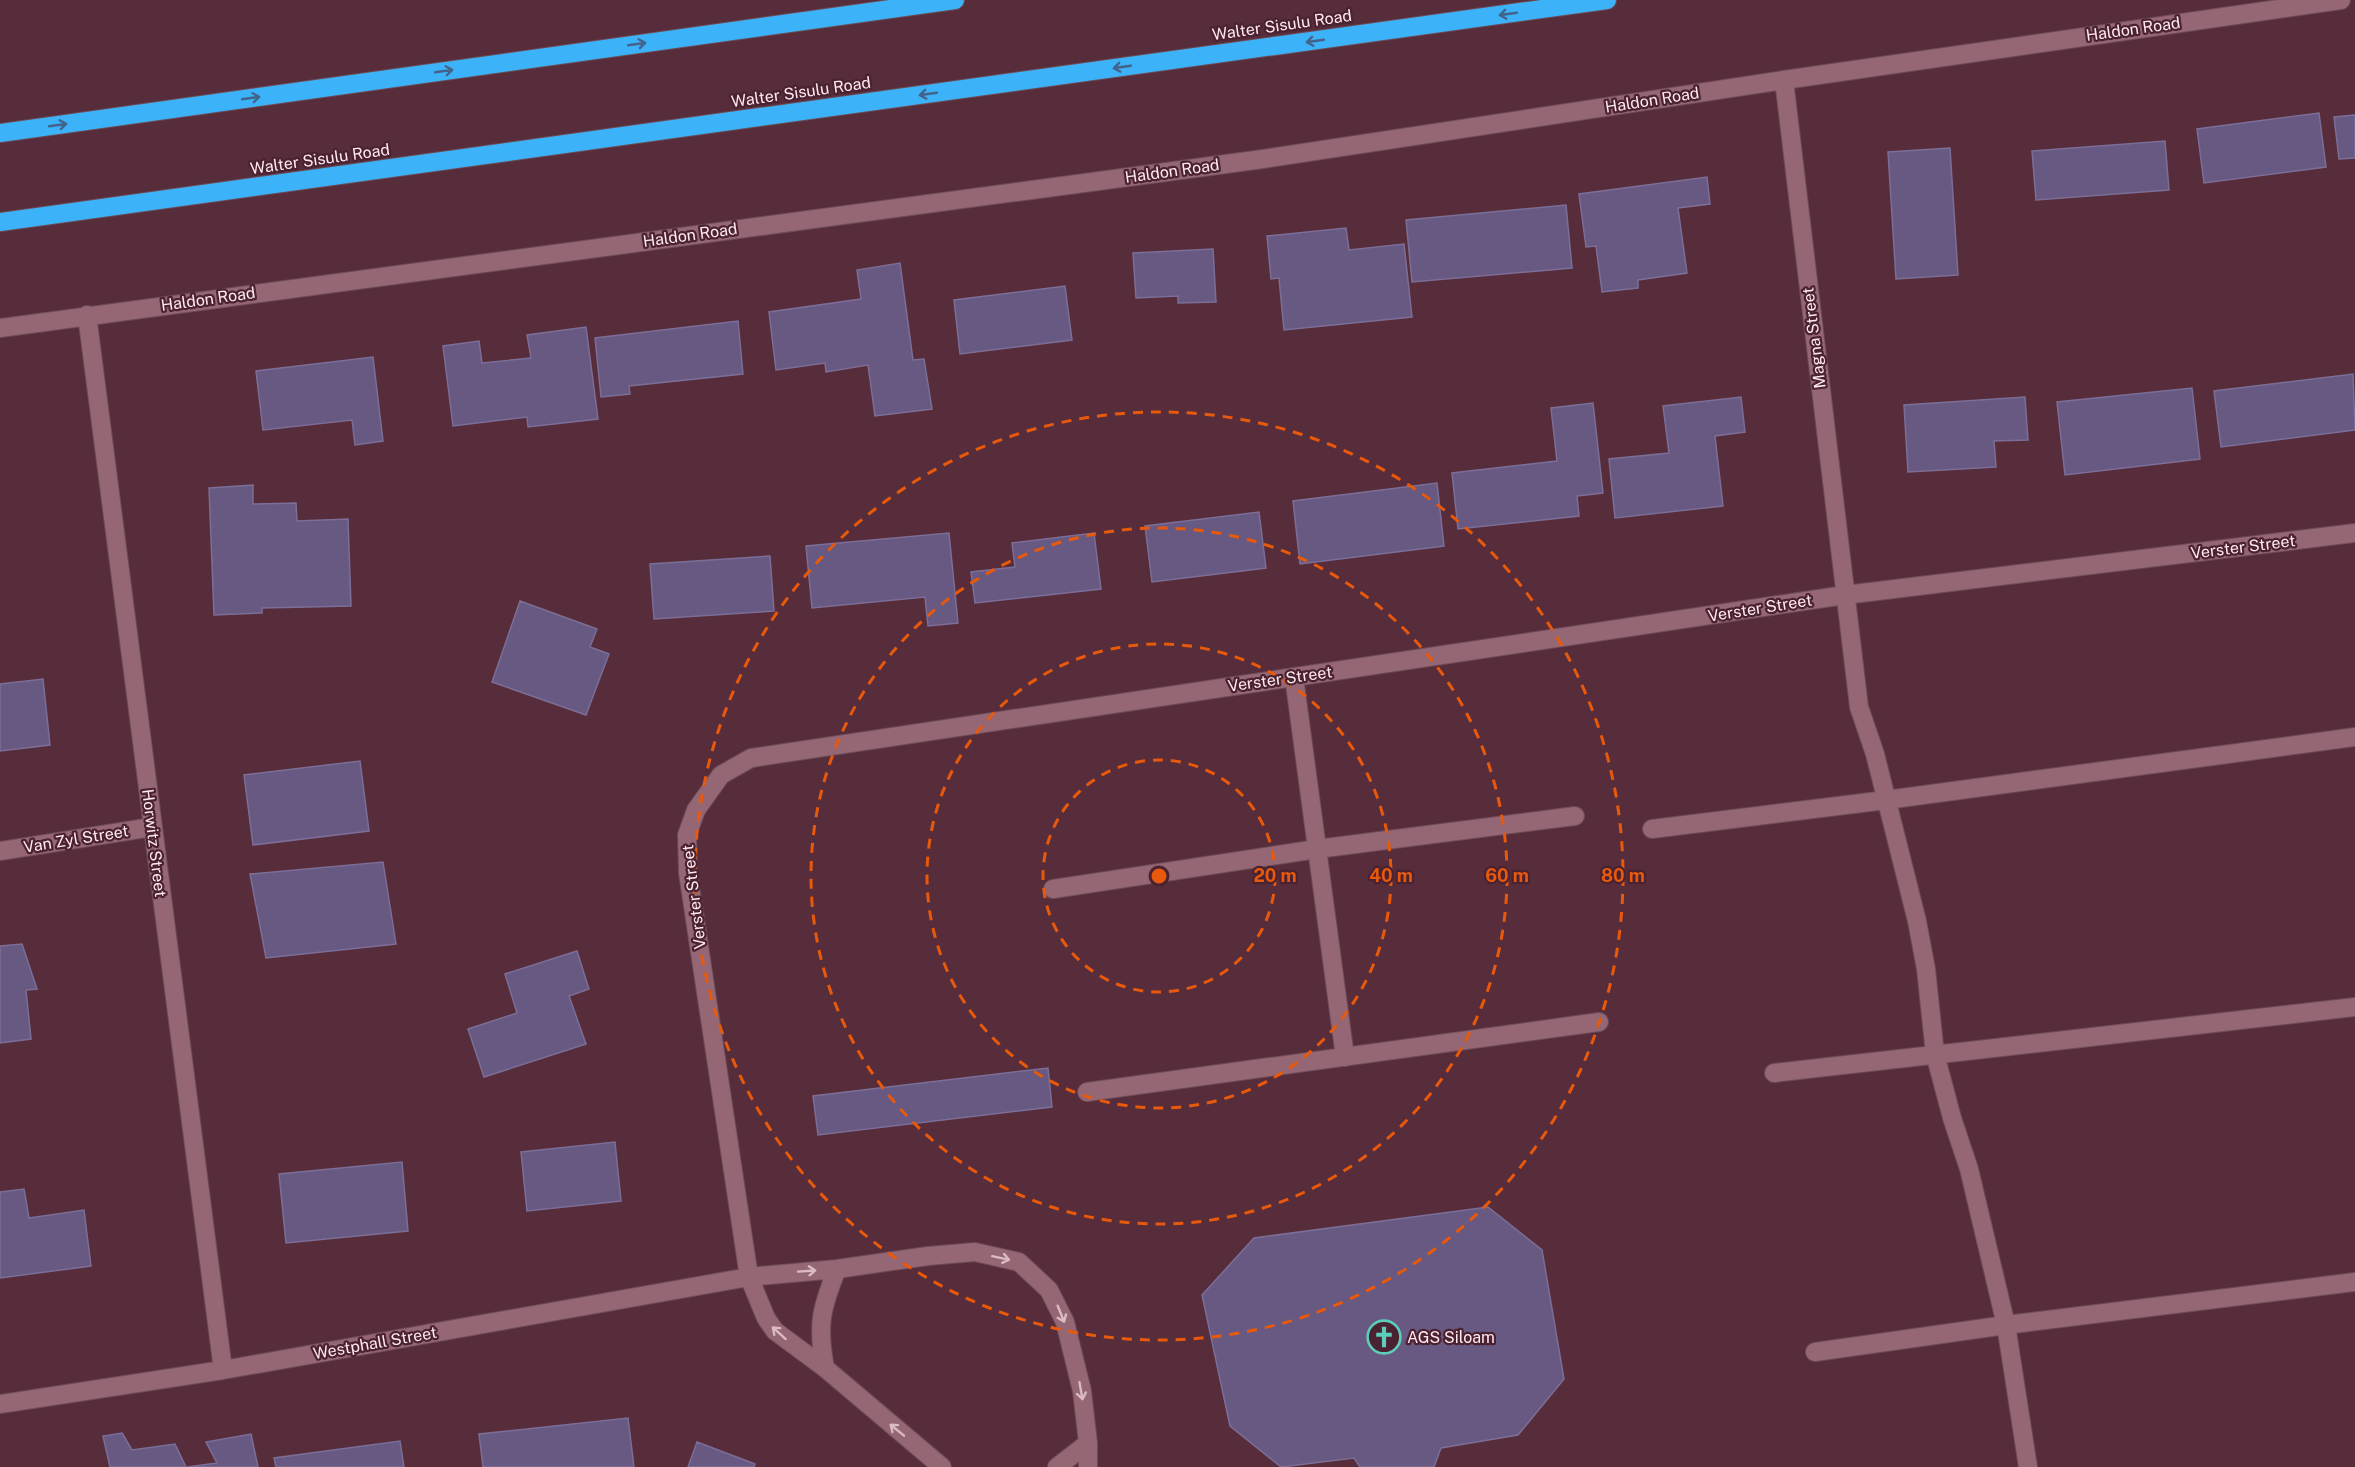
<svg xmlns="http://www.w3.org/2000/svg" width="2355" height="1467" font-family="'Public Sans',sans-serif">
	<rect width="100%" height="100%" fill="#572d3b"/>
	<path fill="#675981" stroke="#7c6e97" stroke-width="1.5" d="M2319,113L2326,167L2204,183L2197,129Z
		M2355,115V158L2339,159L2334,117Z
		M2165,141L2169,190L2036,200L2032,151Z
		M1950,148L1958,275L1896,279L1888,152Z
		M1707,177L1710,204L1678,208L1687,273L1638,280V288L1602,292L1596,246L1586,247L1579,194Z
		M1566,205L1572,268L1412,282L1406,220Z
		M1346,228L1349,250L1404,244L1412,317L1284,330L1279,278L1271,279L1267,236Z
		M1213,249L1216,302L1178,303V296L1136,298L1133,253Z
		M900,263L913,360L924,359L932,409L875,416L868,365L826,372L825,363L776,370L769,312L861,299L857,270Z
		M1065,286L1072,340L960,354L954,300Z
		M738,321L743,374L629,386L630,394L601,397L595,338Z
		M586,327L598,419L528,427L527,417L453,426L443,346L479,341L482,363L531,358L527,335Z
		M373,357L383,441L355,445L352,420L263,430L256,371Z
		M2353,374L2355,430L2221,447L2214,391Z
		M2192,388L2200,459L2065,475L2057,402Z
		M1741,397L1745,432L1715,436L1723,506L1615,518L1609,459L1669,453L1663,406Z
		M2025,397L2028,440L1994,441L1996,467L1908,472L1904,405Z
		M1593,403L1603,493L1577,496L1579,516L1458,529L1452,473L1557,461L1551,408Z
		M1437,483L1444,546L1300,564L1293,501Z
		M253,485V504L296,503L297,521L348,519L351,606L262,608V613L214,615L209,488Z
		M1259,512L1266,568L1152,582L1145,526Z
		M949,533L958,623L928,626L925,597L812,608L806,546Z
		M1094,533L1101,589L975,603L971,572L1015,567L1012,543Z
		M770,556L774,611L654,619L650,564Z
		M520,601L597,629L590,647L609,654L586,715L492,682Z
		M43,679L50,745L0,751V684Z
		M360,761L369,831L253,845L244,775Z
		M383,862L396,944L266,958L250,874Z
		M22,944L37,989L26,990L31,1039L0,1043V946Z
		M577,951L589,989L569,996L586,1044L484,1077L468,1029L517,1013L505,974Z
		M1048,1068L1052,1107L818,1135L813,1096Z
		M615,1142L621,1201L527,1211L521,1152Z
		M402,1162L408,1231L286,1243L279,1174Z
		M24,1189L29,1218L84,1210L91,1266L0,1278V1192Z
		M1488,1207L1542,1250L1564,1379L1518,1435L1441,1448L1434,1467H1360L1354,1458L1281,1467L1230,1426L1202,1295L1254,1238Z
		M628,1418L634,1467H483L479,1434Z
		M122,1433L132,1450L175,1444L186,1467H110L103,1436Z
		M251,1434L258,1467H187L217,1463L206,1442Z
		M400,1441L404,1467H276L274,1458Z
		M697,1442L755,1464L754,1467H688Z"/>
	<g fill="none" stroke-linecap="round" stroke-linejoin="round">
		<g stroke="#6d4b57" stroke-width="20">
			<path id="street" d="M1784,80L1859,707L1875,754L1917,921L1926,969L1935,1054L1952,1118L1969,1169L2006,1325L2028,1467
				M87,315L223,1370
				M0,328L1263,159L1784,80L2341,0
				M1294,677L1345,1057
				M1652,829L1886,800L2355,737
				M0,851L152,827
				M1053,889L1317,849L1575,816
				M1774,1073L2355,1007
				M1087,1092L1599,1022
				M1815,1352L2006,1325L2355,1282
				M825,1368C817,1325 821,1309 837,1269
				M0,1404L223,1370L749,1277L837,1269L928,1256L975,1252L1019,1262L1049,1290L1065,1322L1082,1391L1088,1443V1467
				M942,1467L825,1368L775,1331L766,1318L749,1277L688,873L687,835L696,810L721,775L751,758L1845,595L2355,533
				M1057,1467L1088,1443"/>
		</g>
		<g stroke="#6d4b57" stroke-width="20">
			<path id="highway" d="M0,133L955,0
				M0,222L1607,0"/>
		</g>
		<use href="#street" stroke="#956674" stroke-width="18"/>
		<use href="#highway" stroke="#3cb3f9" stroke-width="18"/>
	</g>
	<defs><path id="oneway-shaft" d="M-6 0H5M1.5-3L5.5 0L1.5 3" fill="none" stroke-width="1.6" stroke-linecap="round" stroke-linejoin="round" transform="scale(1.5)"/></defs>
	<g stroke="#44638b">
		<use href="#oneway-shaft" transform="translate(1508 14) rotate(172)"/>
		<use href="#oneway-shaft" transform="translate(1315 41) rotate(172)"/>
		<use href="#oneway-shaft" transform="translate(637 44) rotate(-8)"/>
		<use href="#oneway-shaft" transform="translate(1122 67) rotate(172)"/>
		<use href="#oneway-shaft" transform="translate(444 71) rotate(-8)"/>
		<use href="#oneway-shaft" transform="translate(928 94) rotate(172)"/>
		<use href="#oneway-shaft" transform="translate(251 98) rotate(-8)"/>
		<use href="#oneway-shaft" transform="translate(58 125) rotate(-8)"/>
	</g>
	<g stroke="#dabbc4">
		<use href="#oneway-shaft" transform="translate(1001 1258) rotate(12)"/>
		<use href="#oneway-shaft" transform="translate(807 1271) rotate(-4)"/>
		<use href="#oneway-shaft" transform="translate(1061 1314) rotate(68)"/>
		<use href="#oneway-shaft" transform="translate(779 1333) rotate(-138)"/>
		<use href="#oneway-shaft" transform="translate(1081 1391) rotate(80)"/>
		<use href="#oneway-shaft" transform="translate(897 1430) rotate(-141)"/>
	</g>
	<g fill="none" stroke="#e8590c" stroke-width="3" stroke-dasharray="10 8">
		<circle cx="1159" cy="876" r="116"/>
		<circle cx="1159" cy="876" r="232"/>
		<circle cx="1159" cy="876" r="348"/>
		<circle cx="1159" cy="876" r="464"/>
	</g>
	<defs>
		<g id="church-ring" transform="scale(1.725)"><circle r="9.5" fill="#4b2231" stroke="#5dceb9" stroke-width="1.5"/><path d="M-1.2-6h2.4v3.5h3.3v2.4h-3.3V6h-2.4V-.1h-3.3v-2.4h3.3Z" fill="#5dceb9"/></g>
	</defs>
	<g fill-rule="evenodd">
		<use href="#church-ring" x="1384" y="1337"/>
	</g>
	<g text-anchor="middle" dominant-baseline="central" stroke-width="4.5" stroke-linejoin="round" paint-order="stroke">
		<g font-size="16" fill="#ffe9ef" stroke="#4b2231">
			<text transform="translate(1282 25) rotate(-8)">Walter Sisulu Road</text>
			<text transform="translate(2133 29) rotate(-8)">Haldon Road</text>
			<text transform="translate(801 92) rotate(-8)">Walter Sisulu Road</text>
			<text transform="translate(1652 100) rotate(-9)">Haldon Road</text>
			<text transform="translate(320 159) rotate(-8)">Walter Sisulu Road</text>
			<text transform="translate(1172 171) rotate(-8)">Haldon Road</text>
			<text transform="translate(690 235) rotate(-8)">Haldon Road</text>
			<text transform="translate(208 299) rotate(-8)">Haldon Road</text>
			<text transform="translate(1814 338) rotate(-97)">Magna Street</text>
			<text transform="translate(2243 547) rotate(-7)">Verster Street</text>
			<text transform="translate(1760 608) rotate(-9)">Verster Street</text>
			<text transform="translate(1280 679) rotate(-8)">Verster Street</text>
			<text transform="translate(76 839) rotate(-9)">Van Zyl Street</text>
			<text transform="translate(154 843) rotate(83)">Horwitz Street</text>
			<text transform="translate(694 897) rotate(-97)">Verster Street</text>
			<text transform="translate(375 1343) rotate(-10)">Westphall Street</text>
		</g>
		<g font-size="16" fill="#ffe9ef" stroke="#4b2231" text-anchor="start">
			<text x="1407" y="1337">AGS Siloam</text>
		</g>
	</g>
	<circle cx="1159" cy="876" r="9" fill="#e8590c" stroke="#4b2231" stroke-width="3"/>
	<g font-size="18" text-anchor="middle" font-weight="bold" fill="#e8590c" stroke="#4b2231" stroke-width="4.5" stroke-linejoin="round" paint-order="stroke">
		<text x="1275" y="882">20 m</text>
		<text x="1391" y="882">40 m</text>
		<text x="1507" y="882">60 m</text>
		<text x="1623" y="882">80 m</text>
	</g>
</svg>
